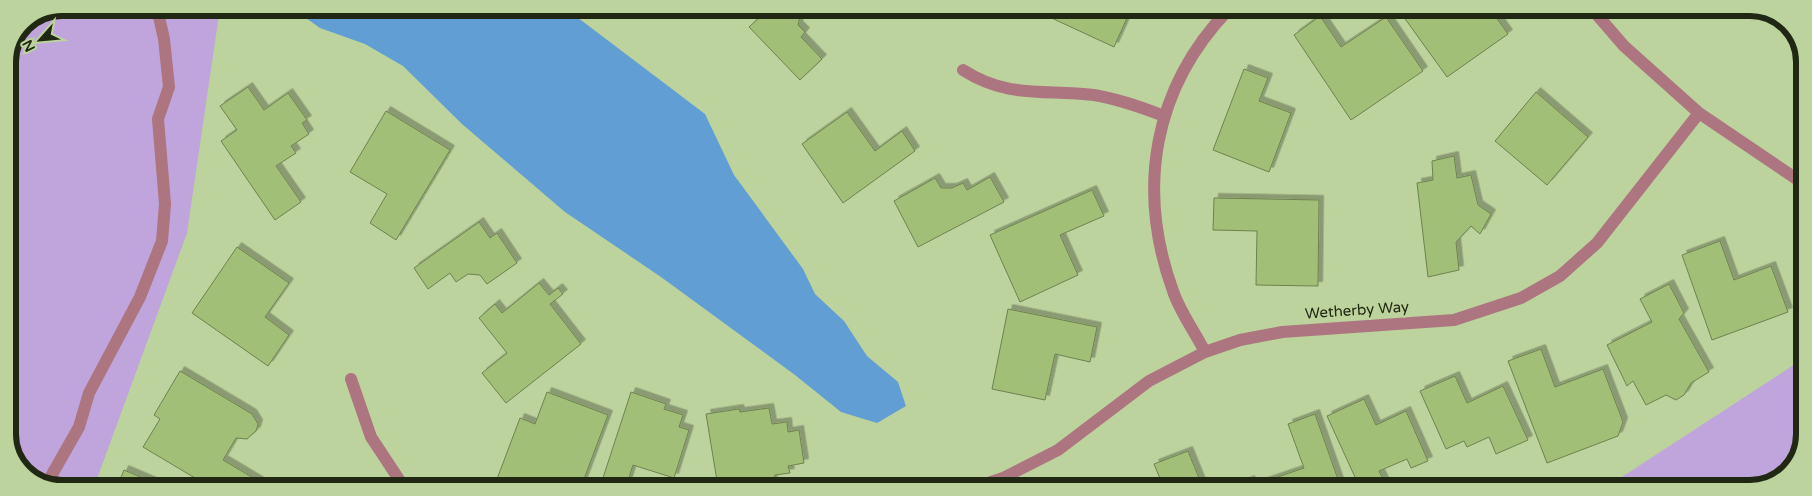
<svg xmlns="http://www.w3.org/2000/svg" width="1812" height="496" font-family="'Varela Round',sans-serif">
	<defs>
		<filter id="shadow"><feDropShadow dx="4.5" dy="-4.5" stdDeviation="0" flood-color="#0004"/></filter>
	</defs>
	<rect width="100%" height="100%" fill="#bcd39d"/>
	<path fill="#bfa5db" d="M63,8H220L187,233L94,487H49L21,470L8,437V62L24,23Z
		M1803,359V447L1783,477L1750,488H1605Z"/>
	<path fill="#619ed3" d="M292,8H565L705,114L734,175L803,269L815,294L844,321L867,356L898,382L906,406L877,423L841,412L795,375L661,277L565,212L462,124L403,66L365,44L320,28Z"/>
	<path fill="#a1bf77" stroke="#6e8250" filter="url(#shadow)" d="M751,8H802L798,25L805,32L801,37L822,59L800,80L749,27L760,17Z
		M1048,9H1131L1114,47L1045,15Z
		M1398,9H1490L1508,34L1447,77Z
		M1320,16L1341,47L1386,17L1423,71L1351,120L1294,35Z
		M1244,69L1268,78L1259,101L1291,113L1269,172L1213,150Z
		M248,87L264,110L288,93L307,120L302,123L309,134L291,146L296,153L276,166L301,202L275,220L221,141L237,130L220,106Z
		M1536,92L1588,137L1547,185L1495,141Z
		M386,111L450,150L396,240L370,223L387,194L350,172Z
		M847,112L875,151L902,131L915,151L843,203L802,144Z
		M1454,156L1457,178L1471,175L1478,205L1491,214L1480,234L1471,226L1456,242L1459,270L1428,277L1417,183L1433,180L1432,161Z
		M990,177L1004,202L918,247L894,201L935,178L941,188H952L963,183L967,190Z
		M1092,190L1104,216L1060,235L1078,275L1020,302L990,235Z
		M1214,198L1319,200L1318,286L1256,285L1257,231L1213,230Z
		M479,222L490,238L497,233L517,263L487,284L480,275L468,274L456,282L450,273L428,289L414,268Z
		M1720,241L1734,280L1771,266L1788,312L1712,340L1682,255Z
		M237,247L289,283L265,317L289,335L268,366L192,313Z
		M539,283L549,295L558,288L563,294L550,304L581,344L506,403L482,373L507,353L479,318L495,304L502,313Z
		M1669,284L1684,313L1679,319L1709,372L1691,383L1684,395L1676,400L1666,395L1646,405L1633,381L1627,386L1607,345L1652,322L1640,299Z
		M1008,309L1097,327L1090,362L1055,354L1045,400L992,389Z
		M1541,349L1555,387L1603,369L1623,422L1618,436L1547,463L1508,361Z
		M180,371L252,414L258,424L256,431L247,439L236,438L223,460L260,482L257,487H210L143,447L160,419L154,415Z
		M1455,376L1467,403L1503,386L1528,440L1496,454L1489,437L1467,447L1464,441L1446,449L1420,391Z
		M547,392L608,415L581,487H553L541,482L539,487H494L520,418L535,424Z
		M631,392L666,404L664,409L683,415L679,427L689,430L674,478L633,465L626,487H600Z
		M1364,399L1376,425L1406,411L1428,461L1411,468L1407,459L1379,471L1387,488H1360L1327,416Z
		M769,408L772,424L787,422L788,432L799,430L804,463L788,466L790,473L775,475L773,481L751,485L752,487H718L706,414L739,409L740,412Z
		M1315,414L1341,488H1265L1263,482L1304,468L1288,424Z
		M1188,451L1203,488H1164L1154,464Z
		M124,470L164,487H117Z
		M1250,480L1253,488H1231Z"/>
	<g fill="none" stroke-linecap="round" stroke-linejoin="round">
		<path stroke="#ad757f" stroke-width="12" d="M1592,9L1624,46L1699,113L1804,184
			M963,70C1008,99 1044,89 1094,95C1118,99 1141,107 1164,116
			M1205,352C1195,332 1180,312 1173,291C1136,189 1153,88 1229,9
			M351,379L371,437L404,487
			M46,485L79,427L89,393L140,297L162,241L165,204L158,119L169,87L164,39L157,8
			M973,488L1003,478L1058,450L1149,381L1205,352L1240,340L1282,332L1454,320L1521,298L1560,276L1597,243L1699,113"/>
	</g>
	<g text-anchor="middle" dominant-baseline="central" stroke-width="4.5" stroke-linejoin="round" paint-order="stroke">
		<g font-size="15" fill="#202813" stroke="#bcd39d">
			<text transform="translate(1357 310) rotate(-4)">Wetherby Way</text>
		</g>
	</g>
	<path d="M0 0H1812V496H0ZM62 16H1750A46 46 0 0 1 1796 62V434A46 46 0 0 1 1750 480H62A46 46 0 0 1 16 434V62A46 46 0 0 1 62 16Z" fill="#bcd39d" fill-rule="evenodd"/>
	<path fill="none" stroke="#202813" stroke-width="6" d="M62 16H1750A46 46 0 0 1 1796 62V434A46 46 0 0 1 1750 480H62A46 46 0 0 1 16 434V62A46 46 0 0 1 62 16Z"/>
	<g transform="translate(40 40) rotate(243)" stroke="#bcd39d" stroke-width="4" paint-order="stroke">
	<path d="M0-4L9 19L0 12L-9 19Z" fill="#202813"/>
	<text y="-8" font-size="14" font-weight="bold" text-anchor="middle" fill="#202813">N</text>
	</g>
</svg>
